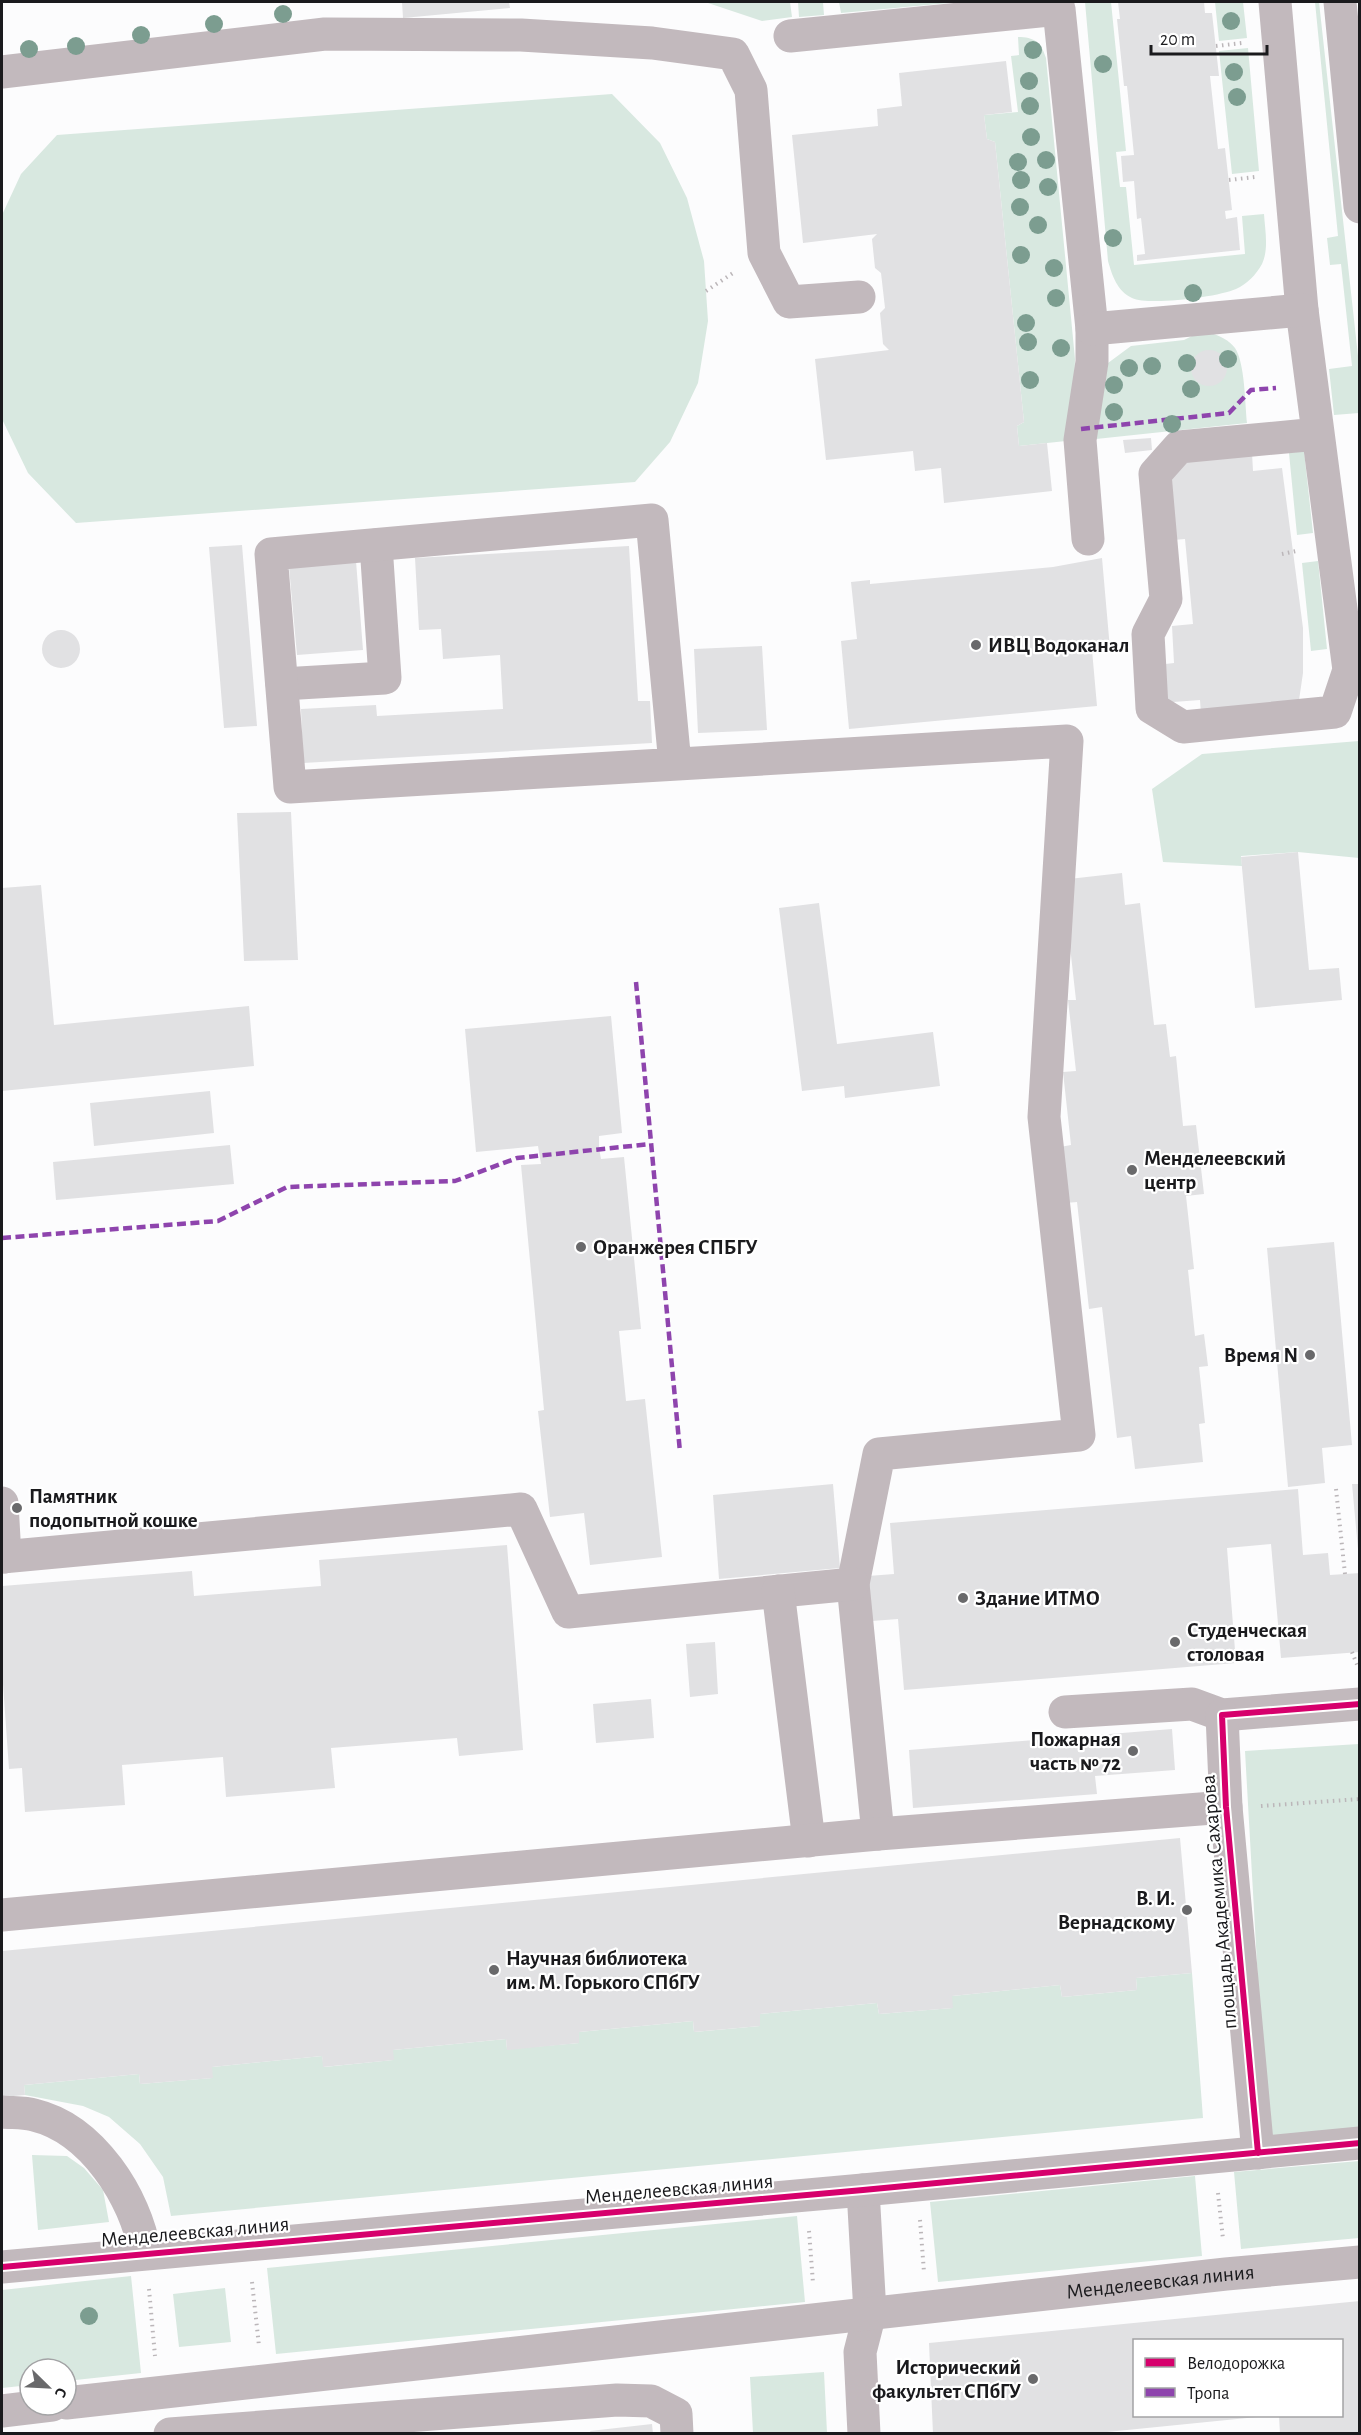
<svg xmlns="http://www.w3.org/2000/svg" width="1361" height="2435" font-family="'Alegreya Sans',sans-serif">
	<rect width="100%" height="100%" fill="#fcfcfd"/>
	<path fill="#d8e8e0" d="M705,2H790L792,17L762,21Z
		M798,2H823L824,15L799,17Z
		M839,2H960L841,13Z
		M1085,2H1111L1126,151L1116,152L1120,187H1126L1134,265L1245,254L1242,216L1264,214C1265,230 1269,249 1262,264C1256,275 1247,284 1236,289C1218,297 1149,306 1132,298C1117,291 1112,275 1108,261Z
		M1215,2H1243L1247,38L1219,41Z
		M1315,2H1319L1360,374L1359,413L1334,415L1329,369L1352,366L1341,264L1330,265L1327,238L1338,236Z
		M1018,37C1034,37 1041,42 1046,58L1075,359L1074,391L1066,441L1019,446L1017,426L1024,422L995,142L987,139L984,115L1018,112L1011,56L1019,55Z
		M1248,48L1259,171L1232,174L1219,51Z
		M612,94L660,143L687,198L704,261L708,321L698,383L670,442L635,482L76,523L28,473L2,419V215L21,174L57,135Z
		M1211,333C1220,336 1229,340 1235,348C1245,363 1245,404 1247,423L1096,439L1108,363L1131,346L1184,340L1196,334Z
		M1304,451L1313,533L1297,535L1289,453Z
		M1318,561L1327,649L1311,651L1302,563Z
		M1359,741V858L1298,852L1241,856L1242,866L1163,862L1152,789L1202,754Z
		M1359,1744V2135L1267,2140L1245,1751Z
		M1192,1973L1203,2118L171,2216L163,2177L140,2144L109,2117L83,2106L25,2095L24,2085L139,2074L140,2084L212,2078V2067L322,2056L324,2067L393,2060V2050L506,2039L507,2049L579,2043V2032L693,2021L694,2032L760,2026V2014L877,2003L879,2014L952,2008V1996L1060,1985L1062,1997L1137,1990L1136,1978Z
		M32,2155L67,2156L84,2168L103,2190L109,2222L38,2230Z
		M1359,2161V2238L1241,2249L1234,2172Z
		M1195,2176L1202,2256L938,2282L930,2202Z
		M797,2216L805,2302L276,2354L267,2268Z
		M131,2276L141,2373L66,2381V2369H30V2385L2,2388V2290Z
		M225,2288L231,2342L179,2347L173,2294Z
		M824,2372L827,2433H753L750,2377Z"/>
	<path fill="#e1e1e3" d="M402,2H509L510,8L403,18Z
		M1118,2H1204L1205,13H1212L1219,76H1210L1218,149L1225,148L1232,210L1225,211L1226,219L1237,217L1240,250L1137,261V255L1145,254L1141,218L1137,219L1134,181L1123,182L1121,156L1134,155L1127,86H1124L1117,19H1120Z
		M1006,61L1012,112L984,115L987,139L995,142L1024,422L1017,426L1019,446L1047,443L1052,491L944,503L941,468L915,471L913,451L826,460L815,359L889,350L883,344L880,313L885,308L881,273L875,268L872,239L877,234L803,243L792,135L878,126L877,109L902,106L899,73Z
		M1191 368a18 18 0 1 1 36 0a18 18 0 1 1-36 0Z
		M1151,438L1152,450L1125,453L1123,440Z
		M1252,453L1253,471L1282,468L1303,628V673L1298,707L1201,715L1200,700L1160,703L1157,665L1174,663L1172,626L1193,624L1185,539L1173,540L1167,463Z
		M242,545L257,726L224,728L209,547Z
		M629,546L638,701H650L652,743L303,763L301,709L376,705L377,716L503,709L500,655L443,659L441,629L419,630L415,558Z
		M1102,558L1110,649L1092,650L1097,706L849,729L841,641L857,639L851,582L870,580V584L1053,567Z
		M356,561L363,650L297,655L289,567Z
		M42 649a19 19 0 1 1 38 0a19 19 0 1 1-38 0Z
		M762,646L767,730L698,733L694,649Z
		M291,812L298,960L244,961L237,813Z
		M1298,852L1309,970L1339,968L1342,1000L1255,1008L1241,857Z
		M1122,873L1125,905L1140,903L1154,1025L1166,1024L1170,1057L1176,1056L1183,1126L1196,1125L1204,1194L1186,1196L1194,1269L1188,1270L1195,1336L1204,1334L1208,1366L1199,1367L1205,1423L1199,1424L1203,1462L1135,1469L1131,1436L1117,1438L1102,1307L1089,1309L1077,1202L1066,1203L1060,1147L1071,1145L1063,1072L1076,1071L1068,1000H1076L1066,911L1069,879Z
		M41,885L54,1025L249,1006L254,1066L2,1091V888Z
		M819,903L837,1044L933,1032L940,1086L845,1098L844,1086L802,1091L779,908Z
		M611,1016L622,1133L599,1136V1148L601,1159L624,1157L641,1329L619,1331L626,1401L645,1399L662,1557L590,1565L584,1513L550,1517L538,1411L544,1410L521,1165L541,1164L538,1146L476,1152L465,1029Z
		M210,1091L214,1133L94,1146L90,1103Z
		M230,1145L234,1184L56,1200L53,1162Z
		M1334,1242L1352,1445L1322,1448L1325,1483L1288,1487L1267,1248Z
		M833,1484L840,1568L719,1579L713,1495Z
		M1352,1484H1360V1548L1358,1549Z
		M1298,1489L1303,1555L1328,1553L1330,1575L1360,1573V1652L1281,1658L1271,1544L1227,1548L1236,1663L904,1690L898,1619L872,1621L868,1576L894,1574L890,1523Z
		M507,1545L523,1750L459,1756L457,1738L331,1748L335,1788L226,1797L223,1757L122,1765L125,1805L25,1812L22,1768L9,1769L2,1670V1586L192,1571L194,1596L321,1586L319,1560Z
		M715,1642L718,1694L690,1697L686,1644Z
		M651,1699L654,1738L596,1743L593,1704Z
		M1172,1729L1175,1770L1095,1776L1097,1794L913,1808L909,1750Z
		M1180,1838L1192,1973L1136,1978L1137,1990L1062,1997L1060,1985L952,1996L953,2008L879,2014L877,2003L760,2014V2026L694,2032L693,2021L579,2032V2043L507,2050L506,2039L393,2050L394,2060L323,2067L322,2056L212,2067L213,2078L140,2084L139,2074L24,2085L25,2095L2,2097V1951Z
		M1360,2301V2434H1280L1279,2416H1342V2340H1134V2416L1257,2417L1087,2434H933L929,2343Z
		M652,2424L653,2434H591L590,2431Z"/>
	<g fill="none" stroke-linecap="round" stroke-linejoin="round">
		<path stroke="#bbb6b9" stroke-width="4" stroke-dasharray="1.5 4.5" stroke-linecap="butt" d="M1216,46L1242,43
			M1229,180L1255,177
			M706,291L733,273
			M1282,554L1296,551
			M1336,1489L1345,1574
			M1352,1652L1358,1667
			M1261,1806L1360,1799
			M1218,2193L1223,2239
			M920,2220L924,2272
			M809,2231L813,2283
			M252,2282L259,2346
			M149,2289L155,2356"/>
		<g stroke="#c2b9bd" stroke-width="33">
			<path d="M1275,2L1302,310L1349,670L1335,712L1183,727L1152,708L1148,634L1166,599L1155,474L1179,447L1318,434"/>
			<path d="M1340,2L1360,207"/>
			<path d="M790,36L1059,9L1092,329V362L1080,440L1088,539"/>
			<path d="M2,72L325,34L521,35L652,43L733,54L751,90L764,253L789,302L859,297"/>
			<path d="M1092,329L1302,310"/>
			<path d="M282,684L385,678L376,545"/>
			<path d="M675,764L652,520L271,554L290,787L1067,741L1044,1117L1079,1435L879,1454L853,1584L878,1834"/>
			<path d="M2,1503L5,1557"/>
			<path d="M2,1557L521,1509L568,1612L853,1584"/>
			<path d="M778,1591L809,1841"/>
			<path d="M1065,1712L1192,1704L1222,1715L1360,1704"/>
			<path d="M1222,1715L1226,1807L1258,2153"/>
			<path d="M2,1915L878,1834L1226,1807"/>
			<path d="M2,2112C12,2113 24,2112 34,2115C92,2129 136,2197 145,2253"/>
			<path d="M863,2190L870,2313L860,2352L864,2434"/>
			<path d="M2,2267L863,2190L1360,2143"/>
			<path id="s1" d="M66,2403L1226,2274L1360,2262"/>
			<path d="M2,2411L52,2405"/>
			<path d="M170,2434L617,2400L651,2401L676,2414L677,2434"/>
		</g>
		<path stroke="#8e44ad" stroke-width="4.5" stroke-dasharray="9 4.5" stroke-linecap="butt" d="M1081,429L1229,413L1251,390L1276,388
			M636,982L680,1452
			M2,1238L218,1221L287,1187L455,1181L517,1158L650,1144"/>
		<g stroke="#fff" stroke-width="10">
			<path id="cycleway" d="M1258,2153L1226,1807L1222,1715L1360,1704
				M2,2267L863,2190L1360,2143"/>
		</g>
		<use href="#cycleway" stroke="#d6006c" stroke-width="6"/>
	</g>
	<g fill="#7c9d90">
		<circle cx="283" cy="14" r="9"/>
		<circle cx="1231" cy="21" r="9"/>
		<circle cx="214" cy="24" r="9"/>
		<circle cx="141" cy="35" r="9"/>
		<circle cx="76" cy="46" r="9"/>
		<circle cx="29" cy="49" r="9"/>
		<circle cx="1033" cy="50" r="9"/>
		<circle cx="1103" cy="64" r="9"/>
		<circle cx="1234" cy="72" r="9"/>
		<circle cx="1029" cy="81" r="9"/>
		<circle cx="1237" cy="97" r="9"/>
		<circle cx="1030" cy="106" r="9"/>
		<circle cx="1031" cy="137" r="9"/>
		<circle cx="1046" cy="160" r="9"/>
		<circle cx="1018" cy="162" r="9"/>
		<circle cx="1021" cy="180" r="9"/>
		<circle cx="1048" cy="187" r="9"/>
		<circle cx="1020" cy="207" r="9"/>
		<circle cx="1038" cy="225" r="9"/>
		<circle cx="1113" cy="238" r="9"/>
		<circle cx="1021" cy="255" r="9"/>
		<circle cx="1054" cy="268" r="9"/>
		<circle cx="1193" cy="293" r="9"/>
		<circle cx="1056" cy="298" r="9"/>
		<circle cx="1026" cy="323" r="9"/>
		<circle cx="1028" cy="342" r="9"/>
		<circle cx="1061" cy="348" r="9"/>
		<circle cx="1228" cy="359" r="9"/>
		<circle cx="1187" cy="363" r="9"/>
		<circle cx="1152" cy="366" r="9"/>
		<circle cx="1129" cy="368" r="9"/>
		<circle cx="1030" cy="380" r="9"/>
		<circle cx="1114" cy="385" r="9"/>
		<circle cx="1191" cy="389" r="9"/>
		<circle cx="1114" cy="412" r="9"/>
		<circle cx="1172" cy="424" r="9"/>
		<circle cx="89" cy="2316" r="9"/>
	</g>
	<g fill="#69696b" stroke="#fff" stroke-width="2">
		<circle cx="976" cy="645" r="6"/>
		<circle cx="1132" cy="1170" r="6"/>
		<circle cx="581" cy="1247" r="6"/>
		<circle cx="1310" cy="1355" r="6"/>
		<circle cx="17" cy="1508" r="6"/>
		<circle cx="963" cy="1598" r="6"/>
		<circle cx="1175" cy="1642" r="6"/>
		<circle cx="1133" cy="1751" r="6"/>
		<circle cx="1187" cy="1910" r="6"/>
		<circle cx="494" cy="1970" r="6"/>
		<circle cx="1033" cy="2379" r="6"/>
	</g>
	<g text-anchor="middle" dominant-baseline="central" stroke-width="4.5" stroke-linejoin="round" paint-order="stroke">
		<g font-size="21" font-weight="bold" fill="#1a1a1d" stroke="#fff" text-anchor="start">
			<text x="988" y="645">ИВЦ Водоканал</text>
			<text x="1144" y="1158">Менделеевский<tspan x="1144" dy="24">центр</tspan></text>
			<text x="593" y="1247">Оранжерея СПБГУ</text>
			<text x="1298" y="1355" text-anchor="end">Время N</text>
			<text x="29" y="1496">Памятник<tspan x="29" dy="24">подопытной кошке</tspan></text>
			<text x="975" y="1598">Здание ИТМО</text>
			<text x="1187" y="1630">Студенческая<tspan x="1187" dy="24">столовая</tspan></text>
			<text x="1121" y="1739" text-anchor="end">Пожарная<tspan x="1121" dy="24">часть № 72</tspan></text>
			<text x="1175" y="1898" text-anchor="end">В. И.<tspan x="1175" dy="24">Вернадскому</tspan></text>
			<text x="506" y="1958">Научная библиотека<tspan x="506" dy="24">им. М. Горького СПбГУ</tspan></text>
			<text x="1021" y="2367" text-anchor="end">Исторический<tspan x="1021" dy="24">факультет СПбГУ</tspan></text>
		</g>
		<g font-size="21" fill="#1a1a1d" stroke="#fff">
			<text transform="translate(1219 1902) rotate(-95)">площадь Академика Сахарова</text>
			<text transform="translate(679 2189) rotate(-5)">Менделеевская линия</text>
			<text transform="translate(195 2232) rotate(-5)">Менделеевская линия</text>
			<text stroke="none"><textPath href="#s1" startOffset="1101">Менделеевская линия</textPath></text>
		</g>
	</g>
	<rect width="1361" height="2435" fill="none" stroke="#1a1a1d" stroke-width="6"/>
	<rect x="1133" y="2339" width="210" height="78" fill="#ffffff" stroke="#a3a3a5" stroke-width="1.5"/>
	<rect x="1145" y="2358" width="30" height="9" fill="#d6006c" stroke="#a3a3a5" stroke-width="1.5"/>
	<text x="1187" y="2369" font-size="18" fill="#1a1a1d">Велодорожка</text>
	<rect x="1145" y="2388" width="30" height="9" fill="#8e44ad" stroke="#a3a3a5" stroke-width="1.5"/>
	<text x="1187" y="2399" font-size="18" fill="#1a1a1d">Тропа</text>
	<g transform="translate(48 2387) rotate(114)"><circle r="28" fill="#ffffff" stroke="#a3a3a5" stroke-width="1.5"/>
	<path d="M0-4.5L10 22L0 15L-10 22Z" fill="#69696b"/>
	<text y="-9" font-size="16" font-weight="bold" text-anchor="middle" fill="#1a1a1d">С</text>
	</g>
	<path d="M1151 45v9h116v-9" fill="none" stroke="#1a1a1d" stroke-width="3"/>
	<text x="1160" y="45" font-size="18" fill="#1a1a1d" stroke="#ffffff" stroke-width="4.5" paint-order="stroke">20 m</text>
</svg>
